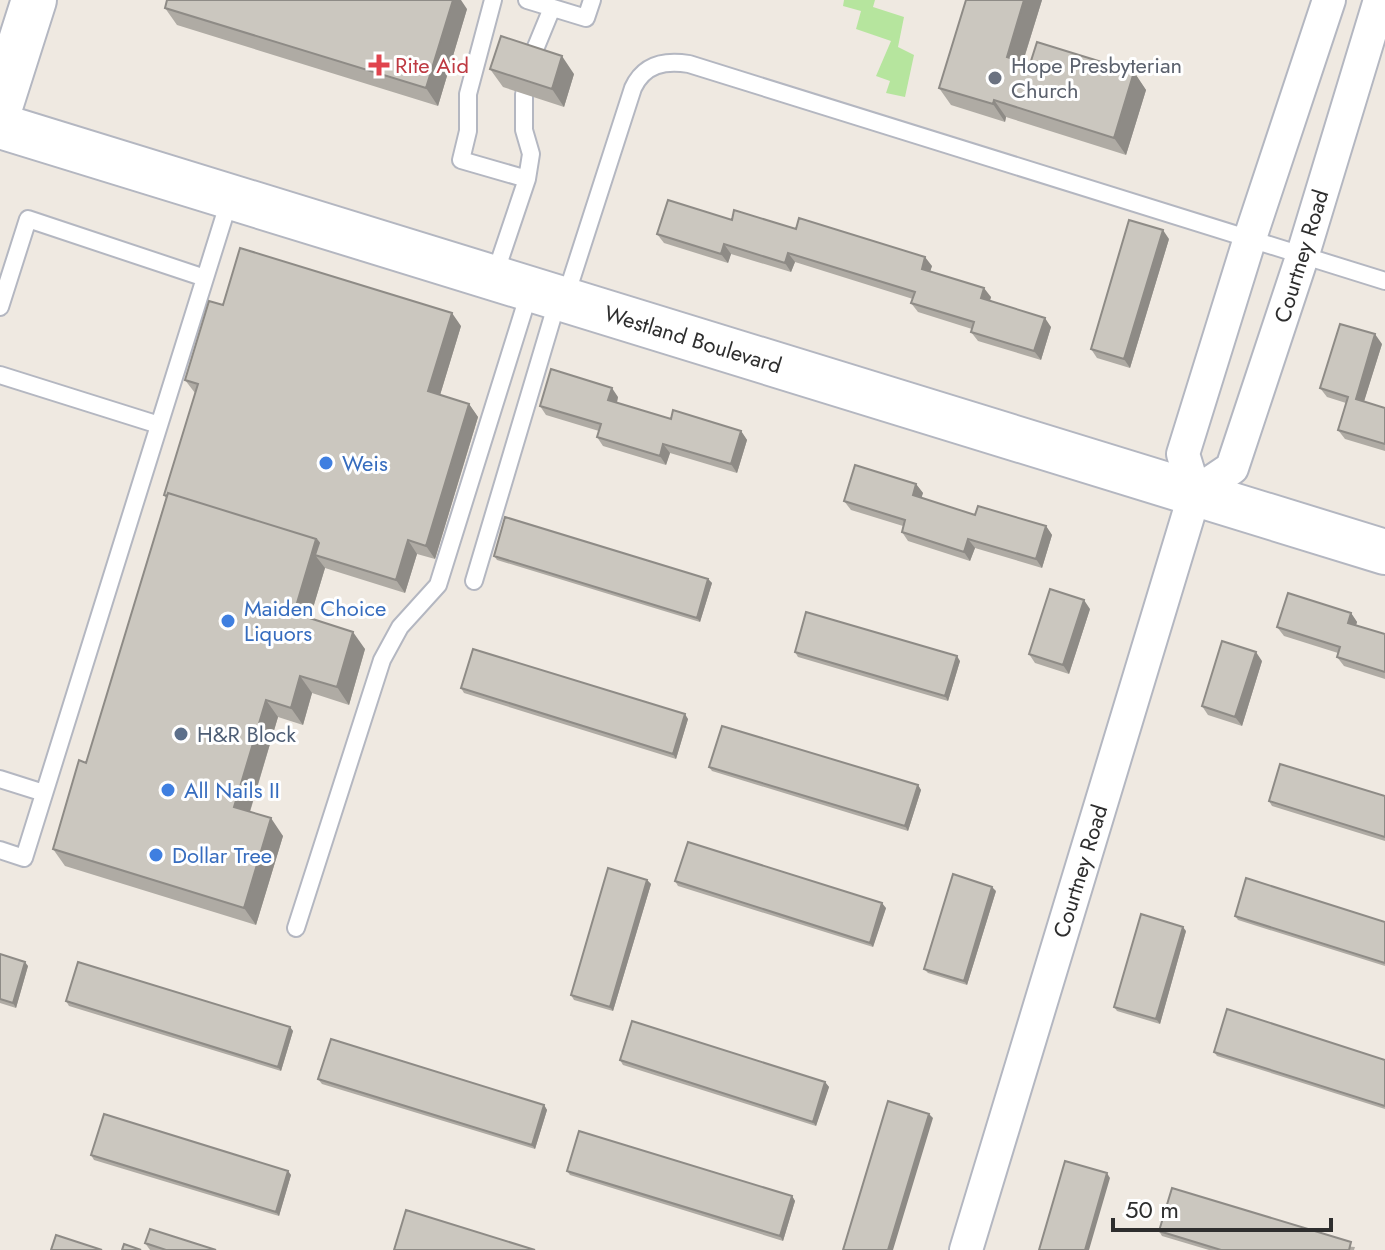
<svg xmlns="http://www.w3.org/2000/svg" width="1385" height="1250" font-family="Jost,sans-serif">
	<rect width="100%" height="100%" fill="#efe9e1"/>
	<path fill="#b6e59e" d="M844,0H875L873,7L904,17L898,47L914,55L905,97L886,93L890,81L876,76L891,41L856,29L861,11L843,6Z"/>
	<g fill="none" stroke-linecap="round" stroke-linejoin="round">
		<g stroke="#b4b7c1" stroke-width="20">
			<path id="lane" d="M493,0L468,94V131L461,160L527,179
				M527,0L586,18L592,0
				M531,59L552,8
				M494,277L527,179L531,154L524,130V94
				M565,299L633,88C644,64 665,60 689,64L1385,281
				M0,307L28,219L205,278
				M0,375L159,425
				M474,581L558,299
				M0,779L44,793
				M0,850L24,858L230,198
				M296,928L382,660L400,627L438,585L530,290"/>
		</g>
		<g stroke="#b4b7c1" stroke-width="36">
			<path id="street" d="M1195,493L1232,468L1303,254L1380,0
				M966,1250L1195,493L1183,454L1250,238L1329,0"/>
		</g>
		<g stroke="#b4b7c1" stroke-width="48">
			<path id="secondary" d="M0,107L34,0
				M0,126L1385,552"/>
		</g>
		<use href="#lane" stroke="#fff" stroke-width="16"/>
		<use href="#street" stroke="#fff" stroke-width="32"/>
		<use href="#secondary" stroke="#fff" stroke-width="44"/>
	</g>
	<path fill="#afaba4" d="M966,0H1042L1023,62L1030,64L1134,72L1146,90L1126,155L1006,117L1005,122L951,105L939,88Z
		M165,8L467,9L438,106L177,25Z
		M490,69L574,74L564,107L503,87Z
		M732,220L796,229L932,266L930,271L991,297L990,300L1051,327L1041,360L978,341L971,332L972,329L918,312L911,303L913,299L795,262L791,272L731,254L728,263L664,243L657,234Z
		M1169,239L1130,368L1097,358L1091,349Z
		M223,305L461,326L440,395L469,404L478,417L435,559L417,554L405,593L325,568L310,618L365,649L349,705L312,693L303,725L278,717L250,812L283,836L256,925L65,866L53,849L86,763L166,498L164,495L195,393L185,380Z
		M1382,344L1364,401L1385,408V451L1345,439L1338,430L1346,403L1327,397L1320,388Z
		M618,397L617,403L671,419L741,431L747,440L737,473L670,453L666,465L603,446L597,437L599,431L546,415L540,406Z
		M916,484L923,493L921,498L975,515L1046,526L1052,535L1042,568L975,548L970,561L908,541L902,532L903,526L851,510L844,501Z
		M494,556L708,579L712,583L700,622L497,560Z
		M1090,609L1069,674L1035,663L1029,654Z
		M1351,613L1357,622L1356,625L1385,634V679L1344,666L1337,657L1338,653L1284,636L1277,627Z
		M795,652L960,661L948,701L798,657Z
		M1262,661L1242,726L1208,715L1202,706Z
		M461,688L688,719L676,759L464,693Z
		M709,767L918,785L921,790L908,831L712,771Z
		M1385,796V841L1272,806L1269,801Z
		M647,880L651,884L613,1011L574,1000L571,995Z
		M675,881L886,908L873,947L678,886Z
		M996,891L967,985L928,973L924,969Z
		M1235,916L1385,922V966L1238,920Z
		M1186,931L1160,1024L1117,1011L1114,1007Z
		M0,954L28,966L16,1008L0,1003Z
		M66,1001L290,1027L293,1031L281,1071L69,1006Z
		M1214,1052L1385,1060V1109L1217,1056Z
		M620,1060L825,1082L829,1087L816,1126L623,1065Z
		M318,1079L544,1105L547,1110L535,1149L322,1084Z
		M91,1155L288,1171L291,1175L279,1216L94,1160Z
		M567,1171L792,1196L795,1201L783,1241L570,1175Z
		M1159,1231L1355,1247L1354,1250H1209L1162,1236Z
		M145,1243L216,1250H150Z"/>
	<path fill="#8e8b86" d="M453,0H461L467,9L438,106L426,88Z
		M1024,0H1042L1019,74L1007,57Z
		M562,56L574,74L564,107L552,89Z
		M1134,72L1146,90L1126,155L1114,138Z
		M994,100L1006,117L1005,122L993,104Z
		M1163,230L1169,239L1130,368L1124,359Z
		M724,244L731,254L728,263L721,254Z
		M788,253L795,262L791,272L785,263Z
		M925,257L932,266L928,278L922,269Z
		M984,288L991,297L988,307L981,298Z
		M452,313L461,326L437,405L428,391Z
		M1045,318L1051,327L1041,360L1034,351Z
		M1375,334L1382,344L1362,408L1356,399Z
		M612,388L618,397L615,409L608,400Z
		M469,404L478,417L435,559L426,546Z
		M741,431L747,440L737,473L731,464Z
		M663,444L670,453L666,465L660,456Z
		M916,484L923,493L919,505L913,495Z
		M1046,526L1052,535L1042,568L1036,559Z
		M316,539L328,556L315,555L325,568L306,631L294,613Z
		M968,539L975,548L970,561L964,552Z
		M408,540L417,554L405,593L396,580Z
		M708,579L712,583L700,622L697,618Z
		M1084,600L1090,609L1069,674L1063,665Z
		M1351,613L1357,622L1354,632L1348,623Z
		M353,632L365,649L349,705L337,687Z
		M1256,652L1262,661L1242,726L1235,717Z
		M957,656L960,661L948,701L945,696Z
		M300,676L312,693L303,725L291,708Z
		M266,700L278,717L246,824L234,807Z
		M685,714L688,719L676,759L673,754Z
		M918,785L921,790L908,831L905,826Z
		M271,818L283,836L256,925L244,908Z
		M647,880L651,884L613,1011L610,1007Z
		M992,887L996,891L967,985L964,981Z
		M882,903L886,908L873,947L870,943Z
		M1183,927L1186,931L1160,1024L1156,1019Z
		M25,962L28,966L16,1008L13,1003Z
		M290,1027L293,1031L281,1071L278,1067Z
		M825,1082L829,1087L816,1126L813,1122Z
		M544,1105L547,1110L535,1149L532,1145Z
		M929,1114L933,1118L893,1250H888Z
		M288,1171L291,1175L279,1216L276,1212Z
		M1107,1173L1110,1178L1089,1250H1085Z
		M792,1196L795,1201L783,1241L780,1236Z"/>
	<path fill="#cbc7bf" stroke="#8e8b86" stroke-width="2" d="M167,0H453L426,88L165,8Z
		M966,0H1024L1007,57L1030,64L1037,42L1134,72L1114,138L994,100L993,104L939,88Z
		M501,36L562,56L552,89L490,69Z
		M668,200L732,220L734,210L796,229L799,218L925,257L922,269L984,288L981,298L1045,318L1034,351L971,332L974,322L911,303L915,292L788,253L785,263L724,244L721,254L657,234Z
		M1129,220L1163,230L1124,359L1091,349Z
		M240,248L452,313L428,391L469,404L426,546L408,540L396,580L315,555L319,543L316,539L168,493L167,496L164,495L198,384L185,380L209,301L223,305Z
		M1340,324L1375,334L1356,399L1385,408V444L1338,430L1348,397L1320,388Z
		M551,369L612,388L608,400L671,419L673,410L741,431L731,464L663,444L660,456L597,437L601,424L540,406Z
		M855,465L916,484L913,495L975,515L978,506L1046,526L1036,559L968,539L964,552L902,532L905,520L844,501Z
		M168,493L316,539L294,613L353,632L337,687L300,676L291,708L266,700L234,807L271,818L244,908L53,849L79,760L86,763Z
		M505,517L708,579L697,618L494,556Z
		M1050,589L1084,600L1063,665L1029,654Z
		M1288,593L1351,613L1348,623L1385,634V672L1337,657L1340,647L1277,627Z
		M806,612L957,656L945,696L795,652Z
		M1222,641L1256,652L1235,717L1202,706Z
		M473,649L685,714L673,754L461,688Z
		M722,726L918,785L905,826L709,767Z
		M1280,764L1385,796V837L1269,801Z
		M688,842L882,903L870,943L675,881Z
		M608,868L647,880L610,1007L571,995Z
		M953,874L992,887L964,981L924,969Z
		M1246,878L1385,922V963L1235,916Z
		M1141,914L1183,927L1156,1019L1114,1007Z
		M0,954L25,962L13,1003L0,999Z
		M78,962L290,1027L278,1067L66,1001Z
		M1227,1009L1385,1060V1106L1214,1052Z
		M632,1021L825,1082L813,1122L620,1060Z
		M331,1039L544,1105L532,1145L318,1079Z
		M888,1101L929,1114L888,1250H843Z
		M104,1114L288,1171L276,1212L91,1155Z
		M579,1131L792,1196L780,1236L567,1171Z
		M1065,1161L1107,1173L1085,1250H1039Z
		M1172,1188L1351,1242L1349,1250H1221L1159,1231Z
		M406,1210L535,1250H394Z
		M150,1229L216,1250H166L145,1243Z
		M56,1235L102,1250H51Z
		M124,1244L141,1250H122Z"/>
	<path fill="#e0444e" stroke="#fff" stroke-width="3" d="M375 53h8v8h8v8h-8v8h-8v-8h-8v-8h8z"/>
	<circle fill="#6b7280" stroke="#fff" stroke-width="3" cx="995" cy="78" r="8"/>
	<g fill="#3f7fe0" stroke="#fff" stroke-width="3">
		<circle cx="326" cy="463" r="8"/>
		<circle cx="228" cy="621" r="8"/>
		<circle cx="168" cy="790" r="8"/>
		<circle cx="156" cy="855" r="8"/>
	</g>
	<circle fill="#5c6f8a" stroke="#fff" stroke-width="3" cx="181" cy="734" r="8"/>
	<g text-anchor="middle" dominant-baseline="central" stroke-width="6" stroke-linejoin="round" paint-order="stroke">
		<g font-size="22" fill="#be3a42" stroke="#fff" text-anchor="start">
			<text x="395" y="65">Rite Aid</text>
		</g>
		<g font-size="22" fill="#5b616d" stroke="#fff" text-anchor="start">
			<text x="1011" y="65">Hope Presbyterian<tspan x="1011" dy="25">Church</tspan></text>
		</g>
		<g font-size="22" fill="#2e2e2e" stroke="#fff">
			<text transform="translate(1301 256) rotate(-73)">Courtney Road</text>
			<text transform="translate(693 339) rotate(17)">Westland Boulevard</text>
			<text transform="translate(1080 871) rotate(-73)">Courtney Road</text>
		</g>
		<g font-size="22" fill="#366cbe" stroke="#fff" text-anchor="start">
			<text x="342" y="463">Weis</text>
			<text x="244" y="608">Maiden Choice<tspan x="244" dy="25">Liquors</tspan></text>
			<text x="184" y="790">All Nails II</text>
			<text x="172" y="855">Dollar Tree</text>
		</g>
		<g font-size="22" fill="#4e5e75" stroke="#fff" text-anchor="start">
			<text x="197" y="734">H&amp;R Block</text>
		</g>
	</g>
	<path d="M1113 1218v12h218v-12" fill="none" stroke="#2e2e2e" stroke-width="4"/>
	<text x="1125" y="1218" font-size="24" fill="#2e2e2e" stroke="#ffffff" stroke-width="6" paint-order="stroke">50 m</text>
</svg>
